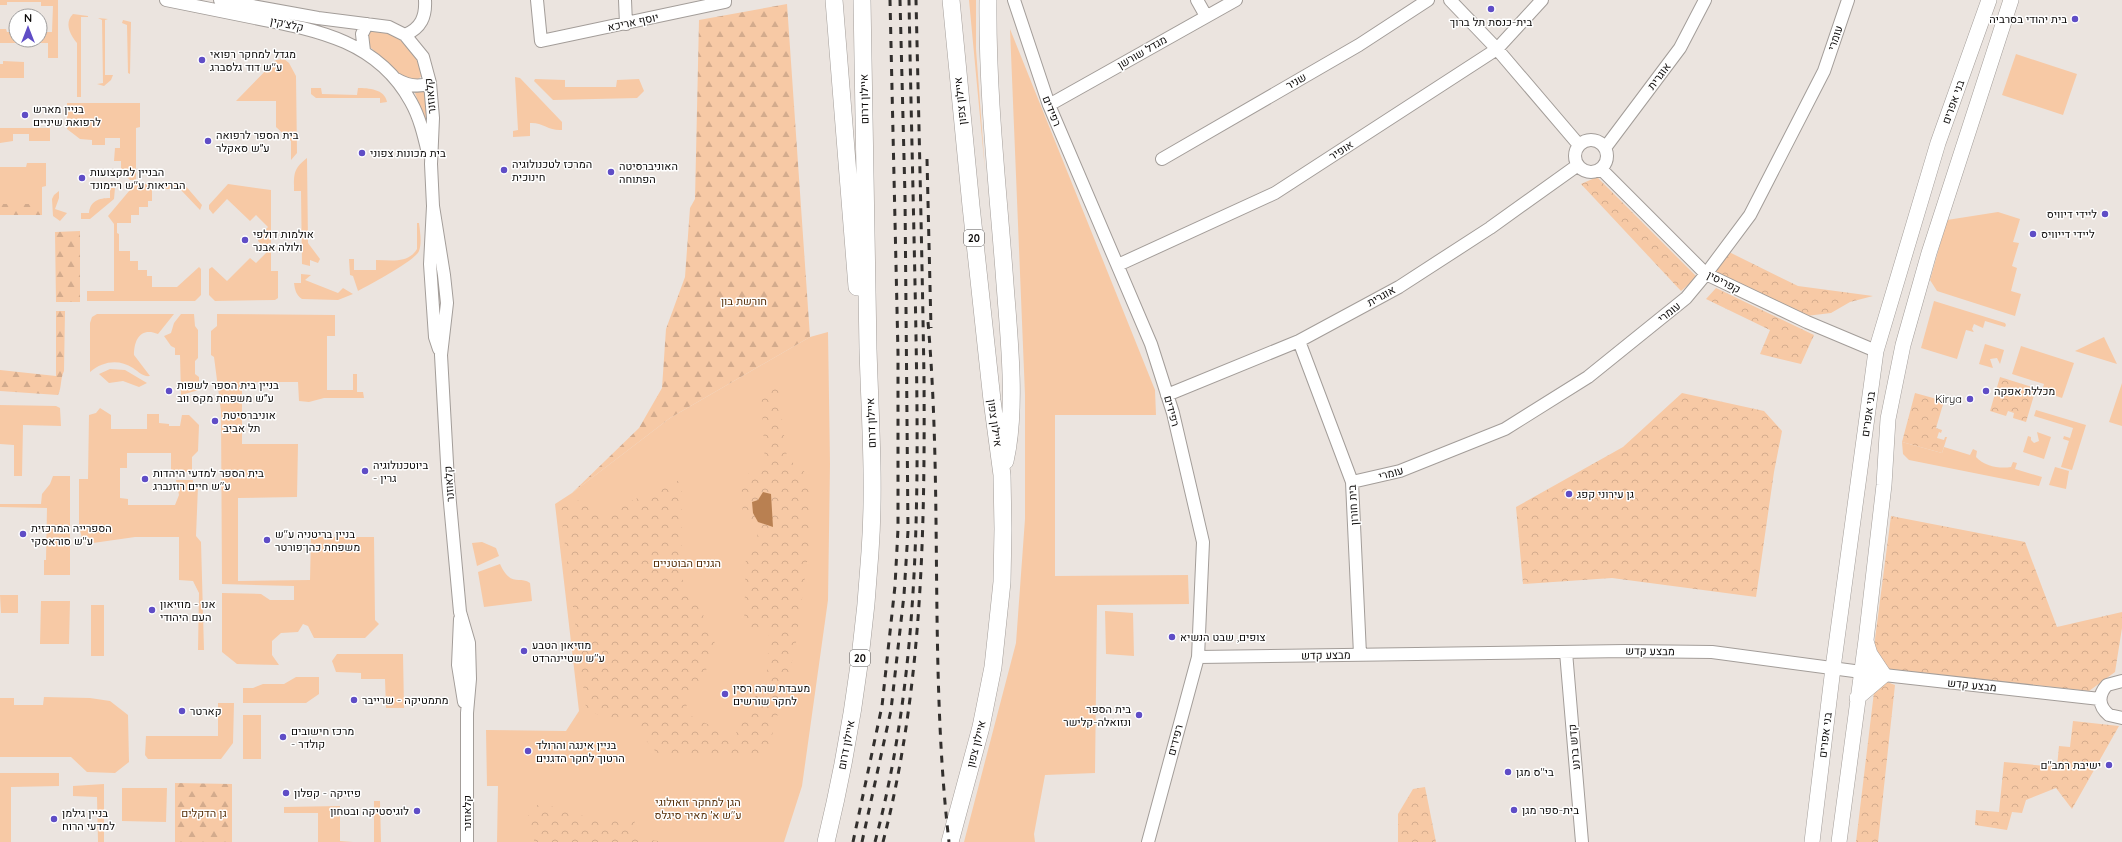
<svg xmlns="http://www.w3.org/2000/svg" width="2122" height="842" font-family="Quicksand,Heebo,sans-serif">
	<defs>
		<pattern id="forest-firs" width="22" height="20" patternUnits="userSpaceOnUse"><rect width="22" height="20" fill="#f7c9a5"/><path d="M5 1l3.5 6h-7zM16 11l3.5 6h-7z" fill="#d3ab8d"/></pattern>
		<pattern id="park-crowns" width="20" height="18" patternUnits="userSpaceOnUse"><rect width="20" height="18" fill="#f7c9a5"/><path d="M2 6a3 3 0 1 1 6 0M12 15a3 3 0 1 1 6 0" fill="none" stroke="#d3ab8d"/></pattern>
	</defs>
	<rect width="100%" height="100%" fill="#ebe4df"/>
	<path fill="#f7c9a5" d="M0,0H58V58H48V43H33V40H40V32H52L53,6H41V2H7V5H0Z
		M969,0H976V49L985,170Z
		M73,14L88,16V17H81V97H77V43C70,35 64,23 73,14Z
		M98,18L108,19L105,20V75H113L111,80L104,86L97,84L103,83L102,20Z
		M123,20L131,22L130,74L128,73L127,25L122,23Z
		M369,27C378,29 392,29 399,34C403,36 419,56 421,60C428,76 416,87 401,76C388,67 380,54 367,45Z
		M0,29H6L7,32H16V43H0Z
		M1010,29L1155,390L1156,415H1055V576L1188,575L1189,604L1097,605L1095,773L1045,775L1034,834L1035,842H964L1016,643L1025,519V395Z
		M2016,54L2077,74L2063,115L2002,95Z
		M284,59L289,63L296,76L297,153L291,160V141L276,127V101H236L276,60Z
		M3,61L24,62V78H0V64H3Z
		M515,77L520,78L562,122V130C549,131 542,122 530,123V136L513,137V131L518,130Z
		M535,79L565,80V87H616L617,80L639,79L644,91L637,98L553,100L534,81Z
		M311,88H321L322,94L357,95L358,88C368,88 385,89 387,102L380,103V98H316L311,94Z
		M415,90H425L427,126L415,93Z
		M67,103H140V127L136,128V180H130L121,171V161H114L115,148H120V138H105V145H92V140L80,139L67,129Z
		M0,128H50V141H29V134H13V141L0,143Z
		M307,158L308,243L320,259L318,263L310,260V266L302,264L301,191H294C294,174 293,169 307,158Z
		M27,163H46V186L42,187V204H0V167H26Z
		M135,184H184L202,205L200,210L180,189H152V201H148V207H139V215H131V223H117V233L119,234V251H130V261H138V270H147V276H152V287H177L199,267L201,269V295L195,301H87V291H114V224L108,216Z
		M228,184L271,190V271H278V298L275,300L215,301L209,295V269L212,267L227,281L250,258L256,263L268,251L258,241L259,236L268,227L256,215L250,221L227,199L213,214L209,209V205Z
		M110,188H115L114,199L90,219H81V213H89C90,201 99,198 110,198Z
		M59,191V198L55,209L67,213L60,221L53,216L52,199L54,195Z
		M1998,212L2020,219L2013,242L2019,243L2012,266L2017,268L2011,291L2021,294L2015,316L1937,291L1930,280L1947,220Z
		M417,223H419C420,231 422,243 419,251C416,260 369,285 358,291L353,276L350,275L349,259H354V270H376V260C391,260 408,264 417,249Z
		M301,274L311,275L305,280L338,293L343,288L353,294L338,300L302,299C296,295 295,290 294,283H301Z
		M1934,301L2005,323L2006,325L2005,327L1985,321L1983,328L1974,324L1972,329L1974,332L1966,330L1957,359L1921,348Z
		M97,314H174L158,334C141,327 134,339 134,355L150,376C143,377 139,372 133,368C119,359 103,361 90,372V323L92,317Z
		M181,314H194L195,326L198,330V358L195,361V374L199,377V390L181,395L180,355H175V348L171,346L164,336L171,333L174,323Z
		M217,314L335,315V336H327V390H353V374H357V392H363L364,398H324L309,402L299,401L298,382H242V444H298L297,497L238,498V581L310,580L311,537H374L375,620L379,624L365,638H314L308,626L303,624L298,632L281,633L272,641V655L279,665L237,664L222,652V593L261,594L270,600H294V586L222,584L221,411L214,357L211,355V331L217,326Z
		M828,332L830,464L828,600L802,786L784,842H497L498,786H487L486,730L566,731L579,711L555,504L572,493L670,418L810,337Z
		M2104,337L2117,364L2075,351Z
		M1985,344L2004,350L2000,364L1997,358L1990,359L1993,368L1979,364Z
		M2021,346L2074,363L2062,398L2042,391L2044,384L2012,374Z
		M110,369L125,370L147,383L139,387L123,381L109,383L99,374Z
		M2122,383V426L2109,422Z
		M0,405L56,406L60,408L61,426L23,425L22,476H14V445L0,444Z
		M100,408L111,415V429H147V414H159V423L169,424V426H180L182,415H189L199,425L198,451L192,457V472H171V453H127V468H120V498L128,499V505H175L179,495L176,480H193V484L198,486L196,536L201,542L204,650H198L199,593L193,581L179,580V537H135L93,543L82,538L79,526V479H88L89,415L96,413Z
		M2036,410L2086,425L2072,470L2061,467L2069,441L2063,439L2064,436L2070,438L2073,428L2034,416Z
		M2037,432L2051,437L2044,459L2023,452L2028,436L2031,437V440L2034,443L2039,441Z
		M1902,442L1942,453L1944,447L1970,455L1973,449L1977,451L1976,457C1984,466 1999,469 2011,467L2013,462L2017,463L2015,469L2042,477L2039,486L1909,460L1903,454Z
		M2055,467L2069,471L2066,489L2049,485Z
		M53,476H70V575H44V560H46L47,508L0,507V504H41L42,494L50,484Z
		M482,542L496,548L499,556L477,566L472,543Z
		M500,564C511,588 519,575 530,583L532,601L484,607L478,572Z
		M0,595H18V613H1Z
		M41,601H70L69,644H40Z
		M91,605H104V656H91Z
		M1105,611L1133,613L1134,656L1106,654Z
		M337,654H403L404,708H386L385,679H361V673L336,672L332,661Z
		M296,677H319V694L306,703H243V688H253L263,684H284Z
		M44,697L90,698L110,701L128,715L129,762L115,773L87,772L71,757H0V698H14V705H43Z
		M218,703H234L233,743L221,759H148L145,755L146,736H218Z
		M243,715H261V759H243Z
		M0,773H59V786L11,787V842H0Z
		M104,784V842H98L97,797L73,796V786Z
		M122,788H167L166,822L122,821Z
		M374,801H380L381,842H374Z
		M340,806V841L353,842H318V813H284V807Z"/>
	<path fill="url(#forest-firs)" d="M787,4L810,337L670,418L572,493L639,428L662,388L666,329L685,277L690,208L695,199L699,20Z
		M0,204H42V215H0Z
		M80,231V302H56L55,232Z
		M56,311H65L64,371C60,379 62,387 58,395L0,391V370L56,376Z
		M175,783L232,784V842H175Z"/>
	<path fill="url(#park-crowns)" d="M1597,177L1697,277L1681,291L1581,184Z
		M1729,252L1798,286L1873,296L1850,302L1831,313L1806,316L1714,273Z
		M1716,288L1814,335L1801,364L1760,354L1770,330L1706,299Z
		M2000,377L2032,387L2031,390L2035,392L2026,422L2013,418L2014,413L2008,411L2006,416L1990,411Z
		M778,388L787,458L811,477V533L795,650L767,754L661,758L629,720L611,722L586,708L560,507L588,497L601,514L682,479V579L709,625L717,650L683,712L734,737L767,674L769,631L744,626L746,553L757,541L758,525L743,520L741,478L765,464L761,391Z
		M1682,393L1764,411L1782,431L1774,472L1756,597L1612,578L1523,584L1516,507L1623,447Z
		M1915,393L1944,401L1936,428L1942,430L1941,433L1939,432L1937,438L1944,440L1945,437H1947L1942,453L1902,442Z
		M1891,516L2025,542L2057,627L2122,612V628L2115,672L2089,691L1889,669L1874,661L1875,639Z
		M1887,682L1895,685L1878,842H1856L1874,692Z
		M2073,721L2119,726L2072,809L2056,788L2026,800L2022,813L2012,812L2007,830L1975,825L1976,810L1999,812L2004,762L2057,767L2059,746L2070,747Z
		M1425,787L1436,842H1398V814L1413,789Z
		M536,805L557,807L589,818L635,819L633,838L667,842H534V838L528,828V811Z"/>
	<path fill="#b98051" d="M763,492L771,494L773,527L758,522L753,513L752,502L758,500Z"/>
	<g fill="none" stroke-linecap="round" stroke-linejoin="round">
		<g stroke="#a39d99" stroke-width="14">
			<path id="minor" d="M166,0C196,6 225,12 255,18C317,30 378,41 411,102C420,118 424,136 428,153
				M220,0L318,18L389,27L405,35L423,57L430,83L433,118L431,164L433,206L430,264L435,337L439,349
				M537,0L541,41L725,2V0
				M625,0L626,24
				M1014,0L1049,105L1151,344L1173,413L1203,542L1198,657L1148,842
				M1197,0L1206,16
				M1450,0L1497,49L1579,145
				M405,35C421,28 426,17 425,0
				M364,51L362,34L367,24
				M396,79C406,85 418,88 430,83
				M1049,105L1236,0
				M1575 156a16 16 0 1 1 32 0a16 16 0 1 1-32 0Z
				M1605,148L1680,48L1705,0
				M1162,159L1359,45L1428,0
				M1601,169L1706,274L1807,322L1876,351
				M433,206L444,275L447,303L441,355L448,481L460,612L469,643L470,679L467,713V842
				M1118,265L1275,193L1497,49L1542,0
				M1299,341L1352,482L1360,654
				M1167,395L1299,341L1399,287L1490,228L1578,165
				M1352,482L1400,471L1505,429L1588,377L1686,298L1706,274L1750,215L1824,71L1848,0
				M460,619L458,665L464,702
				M1566,652L1582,842
				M1198,657L1625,651L1712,652L1884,675L2100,699
				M2122,681L2107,685C2098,695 2098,706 2109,715L2122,718"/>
		</g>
		<g stroke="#a39d99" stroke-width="16">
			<path id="major" d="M1857,698L1884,675L1870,654L1866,641
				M1812,842L1833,668L1876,351L1938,143L1989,0
				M1839,842L1866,640L1884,485L1888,419L1903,345L1929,253L2011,0"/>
		</g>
		<g stroke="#a39d99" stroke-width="18">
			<path id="highway" d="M834,0L857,287
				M988,0C987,95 998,189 1005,284C1009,338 1017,408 1005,461
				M826,842C849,747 864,650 870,552C875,484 870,417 868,349C866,232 864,116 862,0
				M950,842L981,727L993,667L1002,582L1003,529L1002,475L992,400L971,206L951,0"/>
		</g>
		<use href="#minor" stroke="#fff" stroke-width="12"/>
		<use href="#major" stroke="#fff" stroke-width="15"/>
		<use href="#highway" stroke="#fff" stroke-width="17"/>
		<path stroke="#322f2d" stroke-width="3" stroke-dasharray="7 7" stroke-linecap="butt" d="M927,159L931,328
			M928,322C943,495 929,669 949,842
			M853,842L882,706L895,586L898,529V353L890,0
			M862,842L891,710L904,595L908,531L905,197L900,0
			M875,842C919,677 919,505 916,336C914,224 911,112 909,0
			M883,842C922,691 925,533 924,378C922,252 919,126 916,0"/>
	</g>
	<g fill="#5f4dc6" stroke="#fff" stroke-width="1.5">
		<circle cx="1491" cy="9" r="4"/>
		<circle cx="2075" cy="19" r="4"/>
		<circle cx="202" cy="60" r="4"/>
		<circle cx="25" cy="115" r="4"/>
		<circle cx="208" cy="141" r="4"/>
		<circle cx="362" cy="153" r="4"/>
		<circle cx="504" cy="170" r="4"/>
		<circle cx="611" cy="172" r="4"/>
		<circle cx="82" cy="178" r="4"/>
		<circle cx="2105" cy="214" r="4"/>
		<circle cx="2033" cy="234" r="4"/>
		<circle cx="245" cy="240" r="4"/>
		<circle cx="169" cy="391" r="4"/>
		<circle cx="1986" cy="391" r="4"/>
		<circle cx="1970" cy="399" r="4"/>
		<circle cx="215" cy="421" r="4"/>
		<circle cx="365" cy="471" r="4"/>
		<circle cx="145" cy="479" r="4"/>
		<circle cx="1569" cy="494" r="4"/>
		<circle cx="23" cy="534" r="4"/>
		<circle cx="267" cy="540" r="4"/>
		<circle cx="152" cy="610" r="4"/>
		<circle cx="1172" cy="637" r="4"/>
		<circle cx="524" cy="651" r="4"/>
		<circle cx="725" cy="694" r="4"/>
		<circle cx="354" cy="700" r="4"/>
		<circle cx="182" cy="711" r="4"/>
		<circle cx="1139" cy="715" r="4"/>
		<circle cx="283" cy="737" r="4"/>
		<circle cx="528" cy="751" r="4"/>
		<circle cx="2109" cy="765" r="4"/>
		<circle cx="1508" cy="772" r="4"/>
		<circle cx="286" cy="793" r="4"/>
		<circle cx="1514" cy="810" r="4"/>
		<circle cx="417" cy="811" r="4"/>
		<circle cx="54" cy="819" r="4"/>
	</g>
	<g text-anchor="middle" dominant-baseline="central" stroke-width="3" stroke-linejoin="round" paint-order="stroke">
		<g fill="#fff" stroke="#565454" stroke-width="1">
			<rect x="964" y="230" width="20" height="16" rx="3"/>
			<rect x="850" y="650" width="20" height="16" rx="3"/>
		</g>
		<g font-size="10" font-weight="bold" fill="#0d0b0a">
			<text x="974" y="238">20</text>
			<text x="860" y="658">20</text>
		</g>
		<g font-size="11" fill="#0d0b0a" stroke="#fff" text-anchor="start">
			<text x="2067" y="19" text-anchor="end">בית יהודי בסרביה</text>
			<text x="1491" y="22" text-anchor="middle">בית-כנסת תל ברוך</text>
			<text x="210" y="54">מגדל למחקר רפואי<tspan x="210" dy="13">ע"ש דוד גלסברג</tspan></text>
			<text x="33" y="109">בניין מארש<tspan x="33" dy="13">לרפואת שיניים</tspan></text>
			<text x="216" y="135">בית הספר לרפואה<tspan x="216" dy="13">ע״ש סאקלר</tspan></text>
			<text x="370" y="153">בית מכונות צפוני</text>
			<text x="512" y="164">המרכז לטכנולוגיה<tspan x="512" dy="13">חינוכית</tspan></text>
			<text x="619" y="166">האוניברסיטה<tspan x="619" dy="13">הפתוחה</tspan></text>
			<text x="90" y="172">הבניין למקצועות<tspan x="90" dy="13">הבריאות ע"ש ריימונד</tspan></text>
			<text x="2097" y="214" text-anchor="end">ליידי דיוויס</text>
			<text x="253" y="234">אולמות דולפי<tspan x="253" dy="13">ולולה אבנר</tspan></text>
			<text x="2041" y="234">ליידי דייוויס</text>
			<text x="177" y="385">בניין בית הספר לשפות<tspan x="177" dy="13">ע״ש משפחת מקס ווב</tspan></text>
			<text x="1994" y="391">מכללת אפקה</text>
			<text x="1962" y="399" text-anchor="end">Kirya</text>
			<text x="223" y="415">אוניברסיטת<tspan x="223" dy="13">תל אביב</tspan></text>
			<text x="373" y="465">ביוטכנולוגיה<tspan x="373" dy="13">- גרין</tspan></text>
			<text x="153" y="473">בית הספר למדעי היהדות<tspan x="153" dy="13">ע"ש חיים רוזנברג</tspan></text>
			<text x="1577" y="494">גן עירוני קפג</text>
			<text x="31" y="528">הספרייה המרכזית<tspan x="31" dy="13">ע"ש סוראסקי</tspan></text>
			<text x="275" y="534">בניין בריטניה ע''ש<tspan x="275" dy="13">משפחת כהן־פורטר</tspan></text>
			<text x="160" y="604">אנו - מוזיאון<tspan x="160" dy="13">העם היהודי</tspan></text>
			<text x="1180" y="637">צופים, שבט הנשיא</text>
			<text x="532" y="645">מוזיאון הטבע<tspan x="532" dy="13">ע"ש שטיינהרדט</tspan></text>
			<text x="733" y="688">מעבדת שרה רסין<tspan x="733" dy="13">לחקר שורשים</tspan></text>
			<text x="362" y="700">מתמטיקה - שרייבר</text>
			<text x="1131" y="709" text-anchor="end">בית הספר<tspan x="1131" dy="13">ונזואלה-קלישר</tspan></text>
			<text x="190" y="711">קארטר</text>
			<text x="291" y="731">מרכז חישובים<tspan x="291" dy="13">- קולדר</tspan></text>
			<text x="536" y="745">בניין אינגה והרולד<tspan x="536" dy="13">הרטוך לחקר הדגנים</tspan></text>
			<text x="2101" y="765" text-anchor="end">ישיבת רמב"ם</text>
			<text x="1516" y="772">בי"ס מגן</text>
			<text x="294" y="793">פיזיקה - קפלון</text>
			<text x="1522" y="810">בית-ספר מגן</text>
			<text x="409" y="811" text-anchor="end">לוגיסטיקה ובטחון</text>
			<text x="62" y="813">בניין גילמן<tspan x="62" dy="13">למדעי הרוח</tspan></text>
		</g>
		<g font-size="11" fill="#0d0b0a" stroke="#fff">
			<text transform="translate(633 22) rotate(-12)">יוסף אריכא</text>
			<text transform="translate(287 24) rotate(12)">קלצ'קין</text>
			<text transform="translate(1835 38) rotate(-71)">עומרי</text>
			<text transform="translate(1142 52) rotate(-30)">מגדל שורשן</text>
			<text transform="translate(1659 76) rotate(-53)">אוגרית</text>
			<text transform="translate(1296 81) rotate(-30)">שניר</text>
			<text transform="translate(430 96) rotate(-96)">קלאוזנר</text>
			<text transform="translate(864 99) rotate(-91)">איילון דרום</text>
			<text transform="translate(960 101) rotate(-96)">איילון צפון</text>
			<text transform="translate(1953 102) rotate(-70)">בני אפרים</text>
			<text transform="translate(1052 111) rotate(68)">רפידים</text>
			<text transform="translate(1341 150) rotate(-33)">אופיר</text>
			<text transform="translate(1724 282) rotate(27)">קפריסין</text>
			<text transform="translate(1381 296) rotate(-29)">אוגרית</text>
			<text transform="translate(1669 312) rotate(-39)">עומרי</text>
			<text transform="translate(1172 411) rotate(75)">רפידים</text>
			<text transform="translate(1868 414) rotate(-82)">בני אפרים</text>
			<text transform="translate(871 423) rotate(-92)">איילון דרום</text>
			<text transform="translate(995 423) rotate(82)">איילון צפון</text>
			<text transform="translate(1391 473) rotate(-15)">עומרי</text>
			<text transform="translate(449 484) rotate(-94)">קלאוזנר</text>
			<text transform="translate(1353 505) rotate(-94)">בית חורון</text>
			<text transform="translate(1650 651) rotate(1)">מבצע קדש</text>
			<text transform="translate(1326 655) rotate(-1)">מבצע קדש</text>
			<text transform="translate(1972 685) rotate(6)">מבצע קדש</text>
			<text transform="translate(1825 735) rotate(-83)">בני אפרים</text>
			<text transform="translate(1175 740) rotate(-75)">רפידים</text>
			<text transform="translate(976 744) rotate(-76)">איילון צפון</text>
			<text transform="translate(846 745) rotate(-79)">איילון דרום</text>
			<text transform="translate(1574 747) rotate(-95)">קדש ברנע</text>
			<text transform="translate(467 813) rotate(-90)">קלאוזנר</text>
		</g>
		<g font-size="11" fill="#57300a" stroke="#fff">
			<text x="744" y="301">חורשת בון</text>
			<text x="687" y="563">הגנים הבוטניים</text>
			<text x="698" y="802">הגן למחקר זואולוגי<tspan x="698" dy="13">ע"ש א׳ מאיר סיגלס</tspan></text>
			<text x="204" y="813">גן הדקלים</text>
		</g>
	</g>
	<g transform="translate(28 28)"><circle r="19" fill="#ffffff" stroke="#9e9d9d"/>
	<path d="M0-3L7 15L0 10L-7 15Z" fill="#5f4dc6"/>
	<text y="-6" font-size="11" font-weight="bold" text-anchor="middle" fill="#0d0b0a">N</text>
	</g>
</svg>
